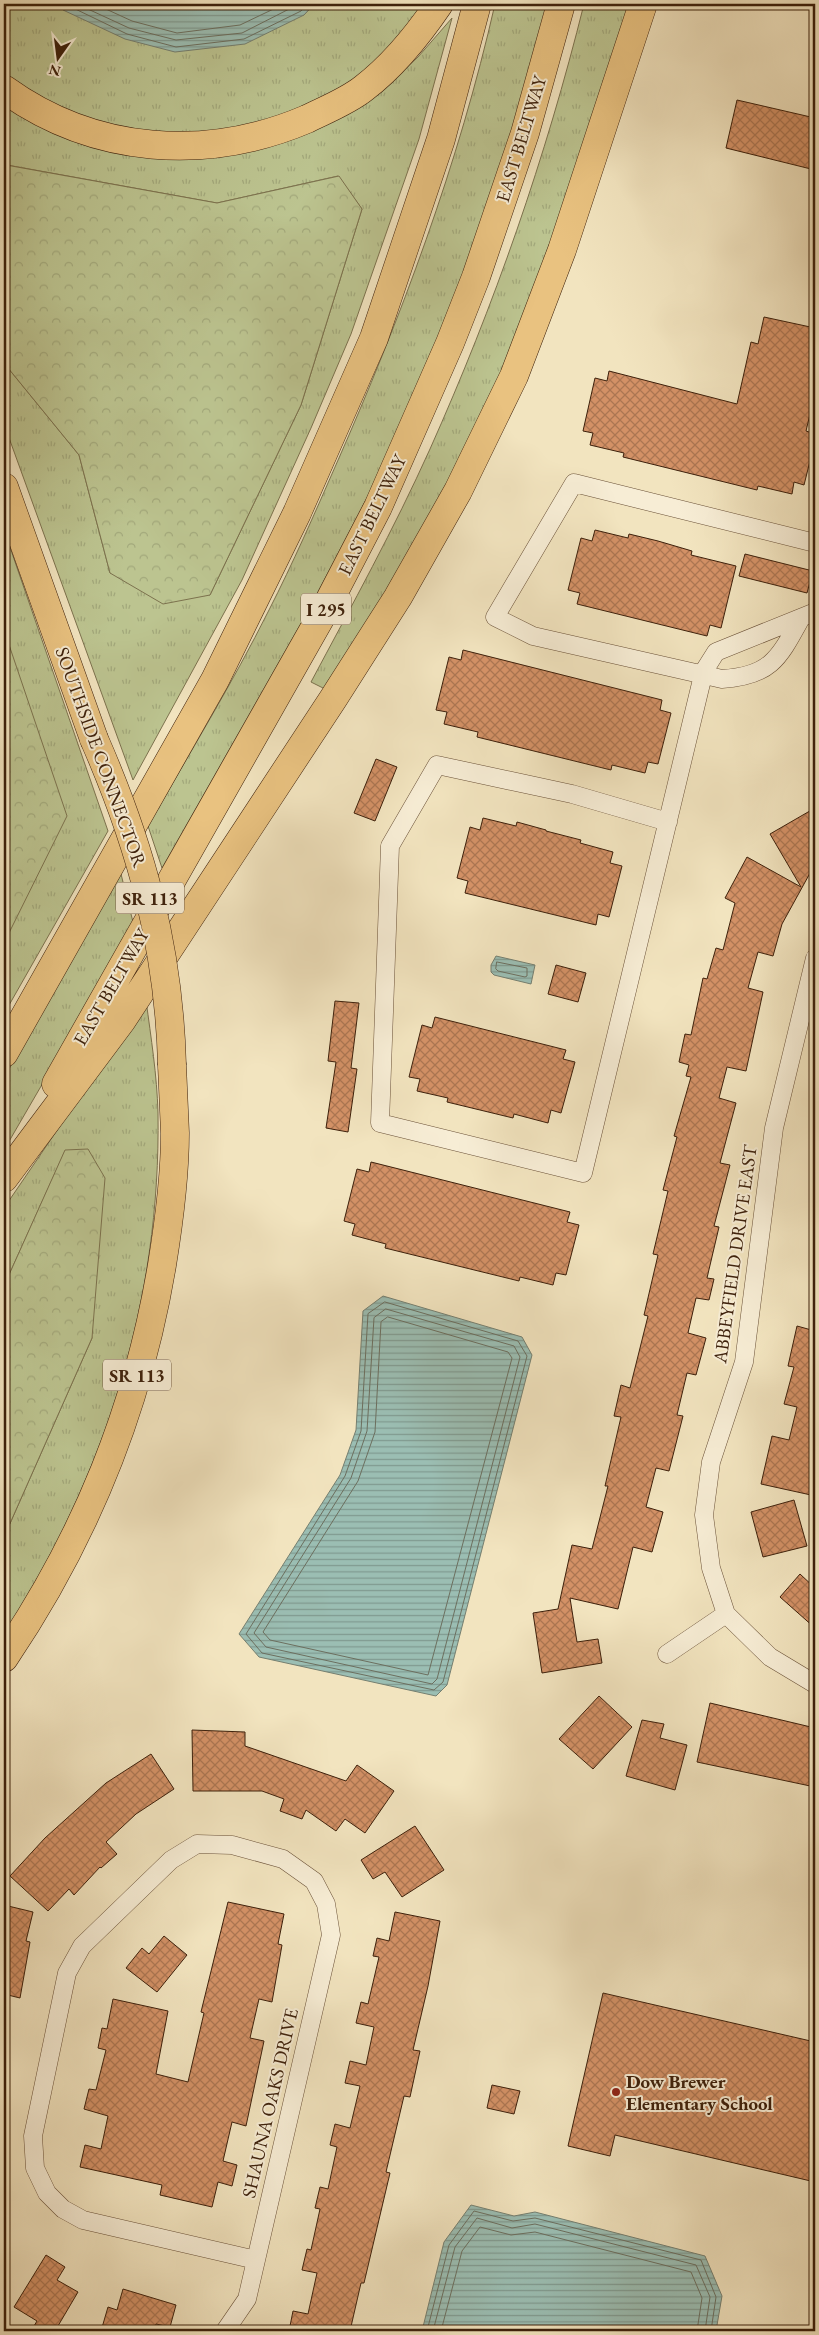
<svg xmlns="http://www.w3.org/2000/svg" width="819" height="2335" font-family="'EB Garamond',serif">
	<defs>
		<pattern id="grass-tufts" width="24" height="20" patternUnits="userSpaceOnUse" patternTransform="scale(1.25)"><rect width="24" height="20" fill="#bcc490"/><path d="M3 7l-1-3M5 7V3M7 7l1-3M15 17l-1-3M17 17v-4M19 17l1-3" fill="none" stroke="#a2a87b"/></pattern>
		<pattern id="forest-crowns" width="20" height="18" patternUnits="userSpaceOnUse" patternTransform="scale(1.25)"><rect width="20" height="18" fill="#bcc490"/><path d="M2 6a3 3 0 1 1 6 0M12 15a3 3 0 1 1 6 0" fill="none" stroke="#a2a87b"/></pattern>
		<pattern id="water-rules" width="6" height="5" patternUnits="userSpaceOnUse" patternTransform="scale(1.25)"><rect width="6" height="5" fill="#9bbeb3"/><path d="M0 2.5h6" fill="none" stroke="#809a90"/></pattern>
		<pattern id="building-cross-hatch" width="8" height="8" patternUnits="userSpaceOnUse" patternTransform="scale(1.25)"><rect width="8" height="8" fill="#d39166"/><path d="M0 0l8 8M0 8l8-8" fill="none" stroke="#ac7652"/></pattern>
	</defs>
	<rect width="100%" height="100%" fill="#f2e4bf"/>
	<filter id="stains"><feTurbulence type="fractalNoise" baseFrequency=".004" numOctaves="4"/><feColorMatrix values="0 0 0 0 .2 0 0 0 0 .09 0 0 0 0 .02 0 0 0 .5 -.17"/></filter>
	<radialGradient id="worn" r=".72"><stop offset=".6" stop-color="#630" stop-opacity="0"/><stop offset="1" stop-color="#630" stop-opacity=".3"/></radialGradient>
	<path fill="url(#grass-tufts)" stroke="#7c724e" d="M4,4H58L64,10L304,15L314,4H427L394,48L350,83L271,123L179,136L87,121L4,77Z
		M495,4H550L533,69L469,268L371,490L308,611L162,868L148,826C189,754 232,684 269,610C293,563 314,515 335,467C401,318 459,163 495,4Z
		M584,4H635L594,128L489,413L329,691L311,682C352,605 394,529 430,449C494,306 546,157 584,4Z
		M452,18L419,139L351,334L311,428L242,580L133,780L4,424V363L79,455L110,573L210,595L301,405L362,209L338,176L217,203L7,165L4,170V105L58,134L170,158L219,157L262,148L394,79L418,57Z
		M4,530L108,831L4,1014Z
		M120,870L134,926L4,1150V1078Z
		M146,1000C151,1038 157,1075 158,1113C161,1301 105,1476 4,1634V1537L92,1338L65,1151L4,1286V1208Z"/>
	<path fill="url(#forest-crowns)" stroke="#7c724e" d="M6,165L217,203L339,176L362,209L301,405L210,595L163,604L110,573L79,455L4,363V170Z
		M4,630L67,816L4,943Z
		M88,1149L105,1178L92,1338L4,1537V1286L65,1150Z"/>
	<path fill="url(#water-rules)" stroke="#757f70" d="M58,4H314L304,15L245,44L175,52L125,39L63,10Z
		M496,956L535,965L531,984L494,975L491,972V965Z
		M383,1296L522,1337L532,1355L447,1685L436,1696L259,1657L239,1634L340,1475L356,1430L363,1311Z
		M471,2205L514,2216L535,2212L705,2256L722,2296L716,2331H422L444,2242Z"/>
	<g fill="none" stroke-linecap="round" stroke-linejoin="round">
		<path stroke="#6c6f5f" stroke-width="1" d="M65,4L127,34L176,47L244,39L301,11L307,4
			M77,4L129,28L176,40L242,33L299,4
			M95,4L132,21L177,33L240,25L284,4
			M497,962L527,968V976L525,977L498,971L496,969Z
			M385,1302L518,1341L527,1356L443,1682L434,1690L262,1653L246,1634L345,1476L361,1431L368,1314Z
			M386,1309L514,1346L520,1357L437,1679L432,1684L266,1647L254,1633L351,1478L367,1431L374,1318Z
			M388,1317L508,1352L512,1358L428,1675L270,1640L263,1632L358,1481L375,1432L381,1322Z
			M427,2331L449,2245L474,2211L513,2221L535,2218L701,2260L716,2297L711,2331
			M433,2331L455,2247L477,2218L512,2228L535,2224L696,2265L710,2297L705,2331
			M441,2331L462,2251L480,2227L511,2235L535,2232L691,2272L702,2298L697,2331"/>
	</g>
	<path fill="url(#building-cross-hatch)" stroke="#3d200b" d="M737,100L815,118V170L726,148Z
		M764,317L815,328V393L806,431L815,434V441L804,485L794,482L792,494L758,486L757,490L623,457L624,453L590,445L593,433L583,431L595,378L607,381L609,371L737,404L751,342L758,344Z
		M595,530L628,538L629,534L658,541L692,551L691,555L736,566L721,628L710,625L707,636L577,604L580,593L568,590L581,538L592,541Z
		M745,554L813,571L807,593L739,576Z
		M463,650L662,700L660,710L671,713L658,764L648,762L645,773L612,765L611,770L477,737L478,732L444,724L447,712L436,710L449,657L461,660Z
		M376,759L397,767L375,821L354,813Z
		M815,808V864L782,924L773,956L758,952L748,988L763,992L746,1071L727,1067L719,1098L736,1103L720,1163L730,1165L714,1226L719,1227L707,1278L714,1279L709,1300L696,1298L688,1333L706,1338L696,1375L687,1373L677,1415L683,1416L669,1471L656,1468L646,1507L663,1512L652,1552L633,1547L618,1609L570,1598L577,1642L598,1639L602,1663L542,1673L533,1613L558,1609L572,1545L592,1549L608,1486H605L621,1417L614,1416L621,1385L630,1388L648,1316L644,1315L658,1255L653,1254L668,1191L663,1190L677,1137L674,1136L691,1077L686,1076L689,1065L679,1062L685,1034L691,1035L703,978L707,979L716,948L723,950L735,903L725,898L747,857L801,887L770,834Z
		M483,818L516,826L517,822L546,830V831L581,840L580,843L613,852L610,863L622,866L609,917L598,914L596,925L465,893L468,881L457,878L470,827L480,830Z
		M556,965L586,973L578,1002L548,994Z
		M335,1001L359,1003L351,1068L357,1069L348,1132L326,1128L336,1062L328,1061Z
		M435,1017L566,1050L563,1059L575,1062L561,1113L551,1110L548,1123L514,1114L513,1118L447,1102L448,1098L417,1091L420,1079L409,1077L422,1025L432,1028Z
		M371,1162L570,1212L567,1222L579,1225L566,1275L556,1273L553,1285L520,1277L519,1281L385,1248L386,1244L352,1235L355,1224L344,1221L357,1169L369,1172Z
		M797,1326L815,1331V1474L811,1495L761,1484L772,1436L789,1440L797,1407L784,1404L794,1367L788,1366Z
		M794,1500L807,1546L763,1557L751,1512Z
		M800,1574L815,1588V1628L780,1597Z
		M599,1696L632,1727L593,1769L559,1739Z
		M710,1703L815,1728V1787L697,1762Z
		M642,1720L664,1724L660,1738L687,1745L675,1790L626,1776Z
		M192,1730L245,1732V1746L346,1781L357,1765L394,1791L365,1833L345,1819L336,1831L306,1810L302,1819L280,1811L284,1799L262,1791H193Z
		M151,1754L174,1789L136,1814L106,1842L117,1854L101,1868L100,1867L74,1895L69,1889L48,1911L10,1876L45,1838L106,1783Z
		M415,1826L444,1870L402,1897L385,1872L373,1879L361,1860Z
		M228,1902L284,1914L278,1944L282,1945L272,2002L259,1999L250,2038L264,2041L246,2126L232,2122L223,2161L237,2165L232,2186L218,2182L212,2207L160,2195L162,2185L80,2167L85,2145L101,2149L108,2116L84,2109L89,2089L96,2090L106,2050L98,2048L102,2028L107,2029L113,1999L168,2011L156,2074L188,2082L204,2013L201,2012Z
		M4,1905L33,1912L26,1941L30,1942L20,1998L4,1994Z
		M395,1912L440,1921L428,1986L413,2050L420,2051L410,2097L404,2096L386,2172L390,2173L364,2283H361L350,2331H289L293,2311L308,2314L317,2273L302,2270L307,2249L311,2250L320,2209L315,2208L320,2187L328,2189L337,2147L330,2145L335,2124L350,2128L360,2086L345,2083L350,2061L366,2065L374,2027L356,2023L361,2002L368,2004L379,1957L373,1956L377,1938L389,1941Z
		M164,1936L187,1955L157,1992L126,1968L142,1948L149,1954Z
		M603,1993L815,2042V2182L615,2135L610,2156L568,2146Z
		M492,2085L520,2091L514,2114L487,2108Z
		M46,2255L65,2267L57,2280L78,2292L55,2331H31L37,2321L14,2307Z
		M123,2289L176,2305L170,2327L156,2324L154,2331H101L108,2307L117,2310Z"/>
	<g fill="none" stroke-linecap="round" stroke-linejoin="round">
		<g stroke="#6a5138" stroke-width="19">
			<path id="minor" d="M801,618C779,658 771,676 722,679L533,636L495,617L574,483L815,543
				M668,822L572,794L437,765L390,846L380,1123L583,1173L704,671L716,652L815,612
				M815,958L774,1128L744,1362L711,1462L704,1515L711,1568L726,1614L770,1657L815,1684
				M667,1654L726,1614
				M225,2331L247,2299L331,1935L326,1904L314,1881L283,1859L232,1845L197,1844L171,1860L82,1946L67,1973L33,2136L35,2168L47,2193L63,2209L83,2220L256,2260"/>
		</g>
		<g stroke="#3d200b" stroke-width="29">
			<path id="motorway" d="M4,89C94,154 206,162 307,119C325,110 348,101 364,88C394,65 418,35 439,4
				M4,487L94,739
				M4,1053L215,680L297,513L374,338L441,139L477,4
				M56,1084L322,615L378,507L450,343L476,277L525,133L561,4
				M4,1178L122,1020L333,699L398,597L458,491L514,376L562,250L643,4
				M4,1658C86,1537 138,1409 162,1265C169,1222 175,1177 175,1133C174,1110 173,1088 172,1065"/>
		</g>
		<use href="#minor" stroke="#f7edd5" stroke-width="18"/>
		<use href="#motorway" stroke="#e9c280" stroke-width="28"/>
		<g stroke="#3d200b" stroke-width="29" stroke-linecap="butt">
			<path id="motorway-bridge" d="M94,739C141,846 169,947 172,1065"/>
		</g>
		<use href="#motorway-bridge" stroke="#e9c280" stroke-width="28"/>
	</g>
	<circle fill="#8f2418" stroke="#f7edd5" stroke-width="2" cx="616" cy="2092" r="5"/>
	<g text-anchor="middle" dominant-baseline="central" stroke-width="4" stroke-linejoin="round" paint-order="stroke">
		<g fill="#f7edd5" stroke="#755e48" stroke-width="1">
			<rect x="301" y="593.5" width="50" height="31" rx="4"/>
			<rect x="116" y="882.5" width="68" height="31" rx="4"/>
			<rect x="103" y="1359.5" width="68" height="31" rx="4"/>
		</g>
		<g font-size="18" font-weight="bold" fill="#3d200b">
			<text x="326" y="609">I 295</text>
			<text x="150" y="898">SR 113</text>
			<text x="137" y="1375">SR 113</text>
		</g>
		<g font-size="19" fill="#3d200b" stroke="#f7edd5">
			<text transform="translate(521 139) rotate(-73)">EAST BELTWAY</text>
			<text transform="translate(372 515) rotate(-64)">EAST BELTWAY</text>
			<text transform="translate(101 757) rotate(70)">SOUTHSIDE CONNECTOR</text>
			<text transform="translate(111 987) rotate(-60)">EAST BELTWAY</text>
			<text transform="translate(735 1254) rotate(-82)">ABBEYFIELD DRIVE EAST</text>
			<text transform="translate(270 2103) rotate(-77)">SHAUNA OAKS DRIVE</text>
		</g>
		<g font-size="19" font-weight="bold" fill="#3d200b" stroke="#f7edd5" text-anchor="start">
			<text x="626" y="2081">Dow Brewer<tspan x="626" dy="22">Elementary School</tspan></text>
		</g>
	</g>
	<rect width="819" height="2335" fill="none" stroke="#f2e4bf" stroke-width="20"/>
	<rect x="5" y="5" width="809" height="2325" fill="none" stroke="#3d200b" stroke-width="2.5"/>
	<rect x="10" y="10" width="799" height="2315" fill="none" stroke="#3d200b"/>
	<g transform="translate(58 58) rotate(194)" stroke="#f7edd5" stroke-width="4" paint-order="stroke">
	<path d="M0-4L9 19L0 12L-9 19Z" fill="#3d200b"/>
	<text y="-8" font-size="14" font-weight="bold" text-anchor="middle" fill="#3d200b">N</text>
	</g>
	<rect width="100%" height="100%" filter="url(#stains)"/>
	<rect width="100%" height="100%" fill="url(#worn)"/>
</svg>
